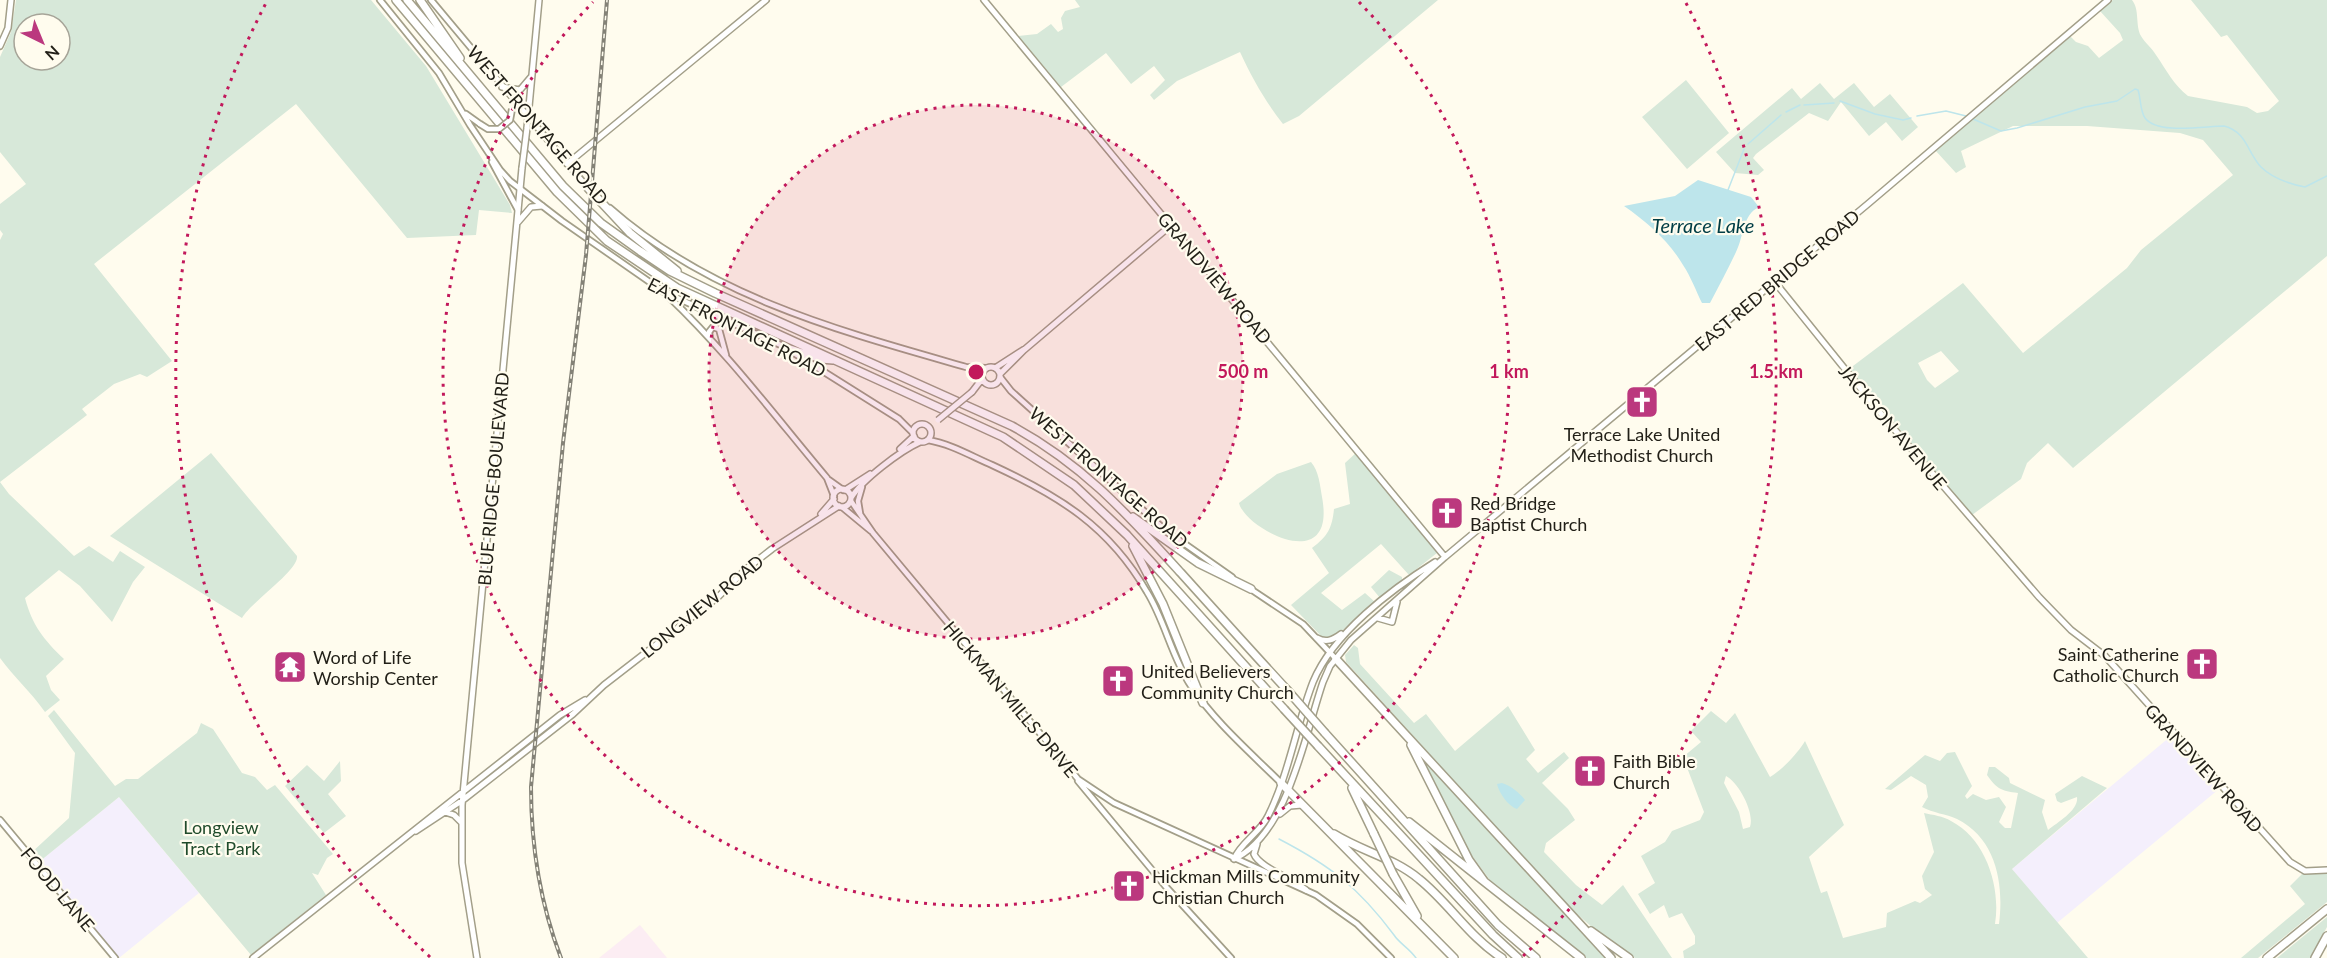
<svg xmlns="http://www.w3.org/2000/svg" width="2327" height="958" font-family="Lato,sans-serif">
	<rect width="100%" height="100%" fill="#fffcee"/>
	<path fill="#fcedf3" d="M640,925L667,958H599Z"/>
	<path fill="#f4effc" d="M2171,736L2219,789L2057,923L2012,869Z
		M119,797L199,893L119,958L39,862Z"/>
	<path fill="#d7e8d9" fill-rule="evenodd" d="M16,0H371L426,66L510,205L512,213L479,210L476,235L407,238L296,104L94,264L172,361L147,377L140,374L114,384L82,409L87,415L0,482L9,494L74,556L89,546L113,562L120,551L145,567L133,582L112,622L80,586L59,570L25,598C32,625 44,640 64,659L46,676L51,690L60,700L45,712C31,692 14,677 0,658V240L3,234L0,230V204L26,184L0,152V57L11,32ZM24,24H60V60H24Z
		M1075,0H1438L1299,116L1283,124C1265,101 1252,78 1240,52L1177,81L1154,100L1150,95L1165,80L1154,66L1131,84L1106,53L1061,87L1018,36L1037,34L1051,24L1058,32L1063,29L1061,18L1065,11L1080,7Z
		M2113,0H2132C2140,10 2135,25 2141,36C2145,43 2152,48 2156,55C2167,71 2173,84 2188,96L2247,107L2257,113L2268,111L2279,101L2227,35L2221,37L2191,0H2327V256L2073,468L2048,443L2027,463L2021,479L1972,515L1849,369L1963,283L2023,353L2127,268L2141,250L2233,175L2203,140L2180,133L2087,126H2013L1961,151L1966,167L1956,173L1935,150L2070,36L2076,42L2088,46L2099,58L2123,40L2120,33L2100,11ZM1941,351L1959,371L1935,388L1927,380L1918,363Z
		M1686,80L1729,133L1687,169L1642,117Z
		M1820,83L1834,99L1854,83L1874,107L1890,94L1918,127L1902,141L1886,122L1869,136L1841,102L1828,121L1809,113L1756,154L1753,158L1764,170L1758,175L1735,173L1716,152L1792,88L1801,99Z
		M1357,452L1437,553L1409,575L1381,544L1321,593L1342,610L1365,593L1375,602L1335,637L1324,639L1291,605L1329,573L1312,548C1328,536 1332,528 1334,509L1350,504L1345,463Z
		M211,453L297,556C299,570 252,601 242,618L110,536Z
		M1311,462C1319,471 1320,486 1322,497C1337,577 1245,529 1239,503L1277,474Z
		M1389,570L1402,577V582L1380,598L1371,587Z
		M1354,645L1358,648L1360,664L1414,723L1426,714L1455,751L1508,706L1535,750L1526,759L1538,773L1564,752L1569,758L1542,783L1568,809L1575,820L1546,843L1544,852L1576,885L1602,905L1623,885L1672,958H1635L1594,929L1568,906L1346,662L1345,655Z
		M54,710L115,786L126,779H138L197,733L201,723L213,729L242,773L255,777L267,790L275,785L333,854L327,858L318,875L312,873L326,895L251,955L119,797L39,862L31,853L69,818L75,753L48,716Z
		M1711,711L1726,723L1735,713L1770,777C1782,770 1798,753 1805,741L1844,825L1809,857L1821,893L1827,891L1843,938L1886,927L1887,913L1915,901L1920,903L1932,895L1925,889L1922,876L1934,852L1924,813C1933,815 1943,816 1951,821C1986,839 2001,887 1995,924H1999C2004,885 1997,839 1957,819C1946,814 1933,813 1922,807L1928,797L1926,785L1911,776L1891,790L1885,789L1925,755L1940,761L1947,753L1955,752L1972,786L1965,796L1967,799L1973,794L1986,800L1999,797L2006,807L1999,822L2005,828H2011L2018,793C2001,791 1997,789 1987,775L1989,767H1995L2009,778L2010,783L2045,800L2042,812L2048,830C2058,822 2079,810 2077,797L2061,803L2057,801L2055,794L2082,776L2107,788L2012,869L2088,958H1684L1683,951L1695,944V936L1682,913L1669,918L1664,905L1650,914L1638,894L1655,883L1641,856L1665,842L1672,831L1700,820L1704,812L1683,757L1701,742L1691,731ZM1726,776C1738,782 1755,812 1750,827L1743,829L1739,812L1724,783Z
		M1422,757L1608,958H1586L1495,887L1467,849Z
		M340,761L341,781L328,794L346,816L324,833L285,786L307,765L324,781Z
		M2327,873V902L2258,958H2241L2305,904L2290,886L2302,874Z
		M2327,917V927L2310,958H2277Z"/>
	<path fill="#bde5eb" d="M1698,180L1751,197L1759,207C1742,215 1744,237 1736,252C1728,269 1719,286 1710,303H1702C1696,291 1691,277 1683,265C1669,241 1647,222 1624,206L1675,196Z
		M1502,783C1511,786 1519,792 1525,800L1517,809C1508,806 1499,793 1497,784Z"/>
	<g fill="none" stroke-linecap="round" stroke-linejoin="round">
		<path stroke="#bde5eb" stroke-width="1.5" d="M1840,101L1875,114L1903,120L1911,118
			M1804,105L1834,103
			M1786,112L1800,105
			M1917,116L1946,111L1966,116
			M1973,119L2001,131L2017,128L2085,107L2117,101L2135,89L2138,90C2141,99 2140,111 2145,118C2158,135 2205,126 2224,126C2247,132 2247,152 2261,167C2272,178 2290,184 2305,187L2327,176
			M1748,144L1781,115
			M1728,190L1744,149
			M1279,839C1331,866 1359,888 1394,935C1399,943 1409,948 1416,958"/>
		<g stroke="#a39f89" stroke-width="8">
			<path id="minor" d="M380,0L439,73L470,125L500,170L510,181L562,221L664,292L785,347
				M431,0L588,188
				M466,114L480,124
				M492,162L518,210
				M610,208C711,297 840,331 966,367L986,368
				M668,296C726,351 775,416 827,478L834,496
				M710,338L709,332L713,327L719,329L726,355
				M794,353L899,419L913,433
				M1000,377L1011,391L1165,530L1232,577
				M928,440C951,444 971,456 992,465C1059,496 1109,526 1147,592C1165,621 1172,658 1191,686C1215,722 1250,752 1281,783
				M829,480L843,490
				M851,501L873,533L1078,779L1114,803L1316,895L1357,924L1391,958
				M842,507L871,531
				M860,513L858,501L862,487
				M1249,588L1303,624L1336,659
				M1078,781L1167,888L1231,958
				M0,820L115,958"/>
		</g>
		<g stroke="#a39f89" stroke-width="8">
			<path id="major" d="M984,0L1445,557
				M0,46L8,28L11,0
				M502,87L520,90L531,77
				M527,128L539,0
				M567,164L766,0
				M518,222L531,207L542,206
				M1774,281L1882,415L2039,597L2071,630L2105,656L2290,862L2305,871L2327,870
				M982 376a9 9 0 1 1 18 0a9 9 0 1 1-18 0Z
				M995,368L1023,350
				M1000,374L1024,350L1170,226
				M972,392L982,379
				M913 433a9 9 0 1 1 18 0a9 9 0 1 1-18 0Z
				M900,449L914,436
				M833 498a9 9 0 1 1 18 0a9 9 0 1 1-18 0Z
				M845,490L870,474
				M851,498C862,480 900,451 920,442
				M821,514L834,499
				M1378,618L1392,622L1397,602
				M1317,638C1326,643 1333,640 1341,634
				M445,812L454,815L461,822
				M1280,814L1290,806L1302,805
				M416,831L463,800L573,714L604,685L719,596L745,570L772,549L839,506
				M1257,844L1254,854C1259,867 1293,879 1306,890
				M1234,859C1288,834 1305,734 1323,682L1330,666L1351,640L1445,557L1869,203L2108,0
				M1234,859C1241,842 1260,833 1268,816C1289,774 1296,726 1313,682C1333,633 1392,589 1435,562
				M253,958L560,715L585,700
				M477,958L462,863V805L522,168"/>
		</g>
		<g stroke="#a39f89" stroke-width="10">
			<path id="highway" d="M396,0L557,192L607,241L677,288L1003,437L1074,485L1127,535L1284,709
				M407,0L563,186L601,223L640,251L670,271L715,293L1012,426C1084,465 1127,514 1181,573C1217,613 1253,653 1289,692
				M420,0L460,58
				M588,188L630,233L677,271
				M784,347L821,359L833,360
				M1133,517L1198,563L1251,589
				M1133,546L1163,604L1203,703
				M1336,659L1611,958
				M1325,733L1498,925L1536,958
				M1411,745L1469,860L1484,881
				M1318,746L1493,935L1518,958
				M1281,783L1454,958
				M1352,788L1374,834
				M1409,822L1581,958
				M1334,834C1361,851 1394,858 1419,879C1449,903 1469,937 1502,958
				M1393,874L1417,916
				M1591,931L1629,958
				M2267,958L2327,909
				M2315,958L2327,936"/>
		</g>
		<use href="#minor" stroke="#fff" stroke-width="4.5"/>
		<use href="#major" stroke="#fff" stroke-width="5"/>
		<use href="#highway" stroke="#fff" stroke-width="7"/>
		<g stroke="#848277" stroke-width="4">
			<path id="rail" d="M561,958C540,903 531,846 531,787L563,443L586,255L607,0"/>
		</g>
		<use href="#rail" stroke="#fffcee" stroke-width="1.5" stroke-dasharray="4.5" stroke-linecap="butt"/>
		<g stroke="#a39f89" stroke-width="8" stroke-linecap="butt">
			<path id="minor-bridge" d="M480,124L488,129H499L510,120L512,109"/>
		</g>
		<g stroke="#a39f89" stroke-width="8" stroke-linecap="butt">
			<path id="major-bridge" d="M522,168L527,128
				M938,420L972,392"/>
		</g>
		<g stroke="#a39f89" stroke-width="10" stroke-linecap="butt">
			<path id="highway-bridge" d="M1289,692L1325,733
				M1284,709L1318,746
				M1374,834L1393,874"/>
		</g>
		<use href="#minor-bridge" stroke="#fff" stroke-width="4.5"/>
		<use href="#major-bridge" stroke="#fff" stroke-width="5"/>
		<use href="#highway-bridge" stroke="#fff" stroke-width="7"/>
	</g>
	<circle cx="976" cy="372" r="267" fill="#c2185b" fill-opacity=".12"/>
	<g fill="none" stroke="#c2185b" stroke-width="3" stroke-dasharray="3 6">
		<circle cx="976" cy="372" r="267"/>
		<path d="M1359 2A533 533 0 1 1 593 2"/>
		<path d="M430 957A800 800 0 0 1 266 3M1686 3A800 800 0 0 1 1522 957"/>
	</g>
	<defs>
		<g id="church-square" transform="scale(1.725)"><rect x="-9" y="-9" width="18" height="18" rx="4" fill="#bb387e" stroke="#fffcee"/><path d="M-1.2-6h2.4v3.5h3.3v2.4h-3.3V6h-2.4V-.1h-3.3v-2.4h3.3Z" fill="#fff"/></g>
		<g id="temple-square" transform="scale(1.725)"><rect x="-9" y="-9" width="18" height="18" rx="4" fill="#bb387e" stroke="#fffcee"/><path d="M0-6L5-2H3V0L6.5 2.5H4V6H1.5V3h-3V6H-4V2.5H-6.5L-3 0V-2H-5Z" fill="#fff"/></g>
	</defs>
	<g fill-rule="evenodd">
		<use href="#church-square" x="1642" y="402"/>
		<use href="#church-square" x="1447" y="513"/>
		<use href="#church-square" x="2202" y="664"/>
		<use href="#temple-square" x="290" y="667"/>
		<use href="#church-square" x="1118" y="681"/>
		<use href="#church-square" x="1590" y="771"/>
		<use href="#church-square" x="1129" y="886"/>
	</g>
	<g text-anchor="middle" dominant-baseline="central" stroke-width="4.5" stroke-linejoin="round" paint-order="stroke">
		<g font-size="18" fill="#211f17" stroke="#fffcee">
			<text transform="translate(538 125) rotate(49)">WEST FRONTAGE ROAD</text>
			<text transform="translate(1215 278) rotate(50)">GRANDVIEW ROAD</text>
			<text transform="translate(1777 280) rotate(-40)">EAST RED BRIDGE ROAD</text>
			<text transform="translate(737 327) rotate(27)">EAST FRONTAGE ROAD</text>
			<text transform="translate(1893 427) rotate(50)">JACKSON AVENUE</text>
			<text transform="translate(1109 477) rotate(41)">WEST FRONTAGE ROAD</text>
			<text transform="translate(493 479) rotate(-85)">BLUE RIDGE BOULEVARD</text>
			<text transform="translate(702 606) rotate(-39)">LONGVIEW ROAD</text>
			<text transform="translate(1011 699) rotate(50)">HICKMAN MILLS DRIVE</text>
			<text transform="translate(2204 768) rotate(48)">GRANDVIEW ROAD</text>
			<text transform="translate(58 889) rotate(50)">FOOD LANE</text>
		</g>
		<g font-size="18" fill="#211f17" stroke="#fffcee" text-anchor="start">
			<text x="1642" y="434" text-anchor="middle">Terrace Lake United<tspan x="1642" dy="21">Methodist Church</tspan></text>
			<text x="1470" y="503">Red Bridge<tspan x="1470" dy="21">Baptist Church</tspan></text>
			<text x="2179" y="654" text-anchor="end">Saint Catherine<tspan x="2179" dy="21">Catholic Church</tspan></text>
			<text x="313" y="657">Word of Life<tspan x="313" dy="21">Worship Center</tspan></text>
			<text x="1141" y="671">United Believers<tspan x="1141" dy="21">Community Church</tspan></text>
			<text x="1613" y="761">Faith Bible<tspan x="1613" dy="21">Church</tspan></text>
			<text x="1152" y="876">Hickman Mills Community<tspan x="1152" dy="21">Christian Church</tspan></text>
		</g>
		<g font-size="18" fill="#204b2b" stroke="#fffcee">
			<text x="221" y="827">Longview<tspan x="221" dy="21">Tract Park</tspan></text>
		</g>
		<g font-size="20" font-style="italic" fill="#003d45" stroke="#fffcee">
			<text x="1703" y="225">Terrace Lake</text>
		</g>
	</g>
	<circle cx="976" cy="372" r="9" fill="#c2185b" stroke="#fffcee" stroke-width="3"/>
	<g font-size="18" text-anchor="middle" font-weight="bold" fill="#c2185b" stroke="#fffcee" stroke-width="4.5" stroke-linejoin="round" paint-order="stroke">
		<text x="1243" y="378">500 m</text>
		<text x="1509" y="378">1 km</text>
		<text x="1776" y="378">1.5 km</text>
	</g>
	<g transform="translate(42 42) rotate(137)"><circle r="28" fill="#fffcee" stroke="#a6a498" stroke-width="1.5"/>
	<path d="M0-4.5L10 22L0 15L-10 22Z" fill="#bb387e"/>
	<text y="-9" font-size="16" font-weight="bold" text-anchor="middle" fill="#211f17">N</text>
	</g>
</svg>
